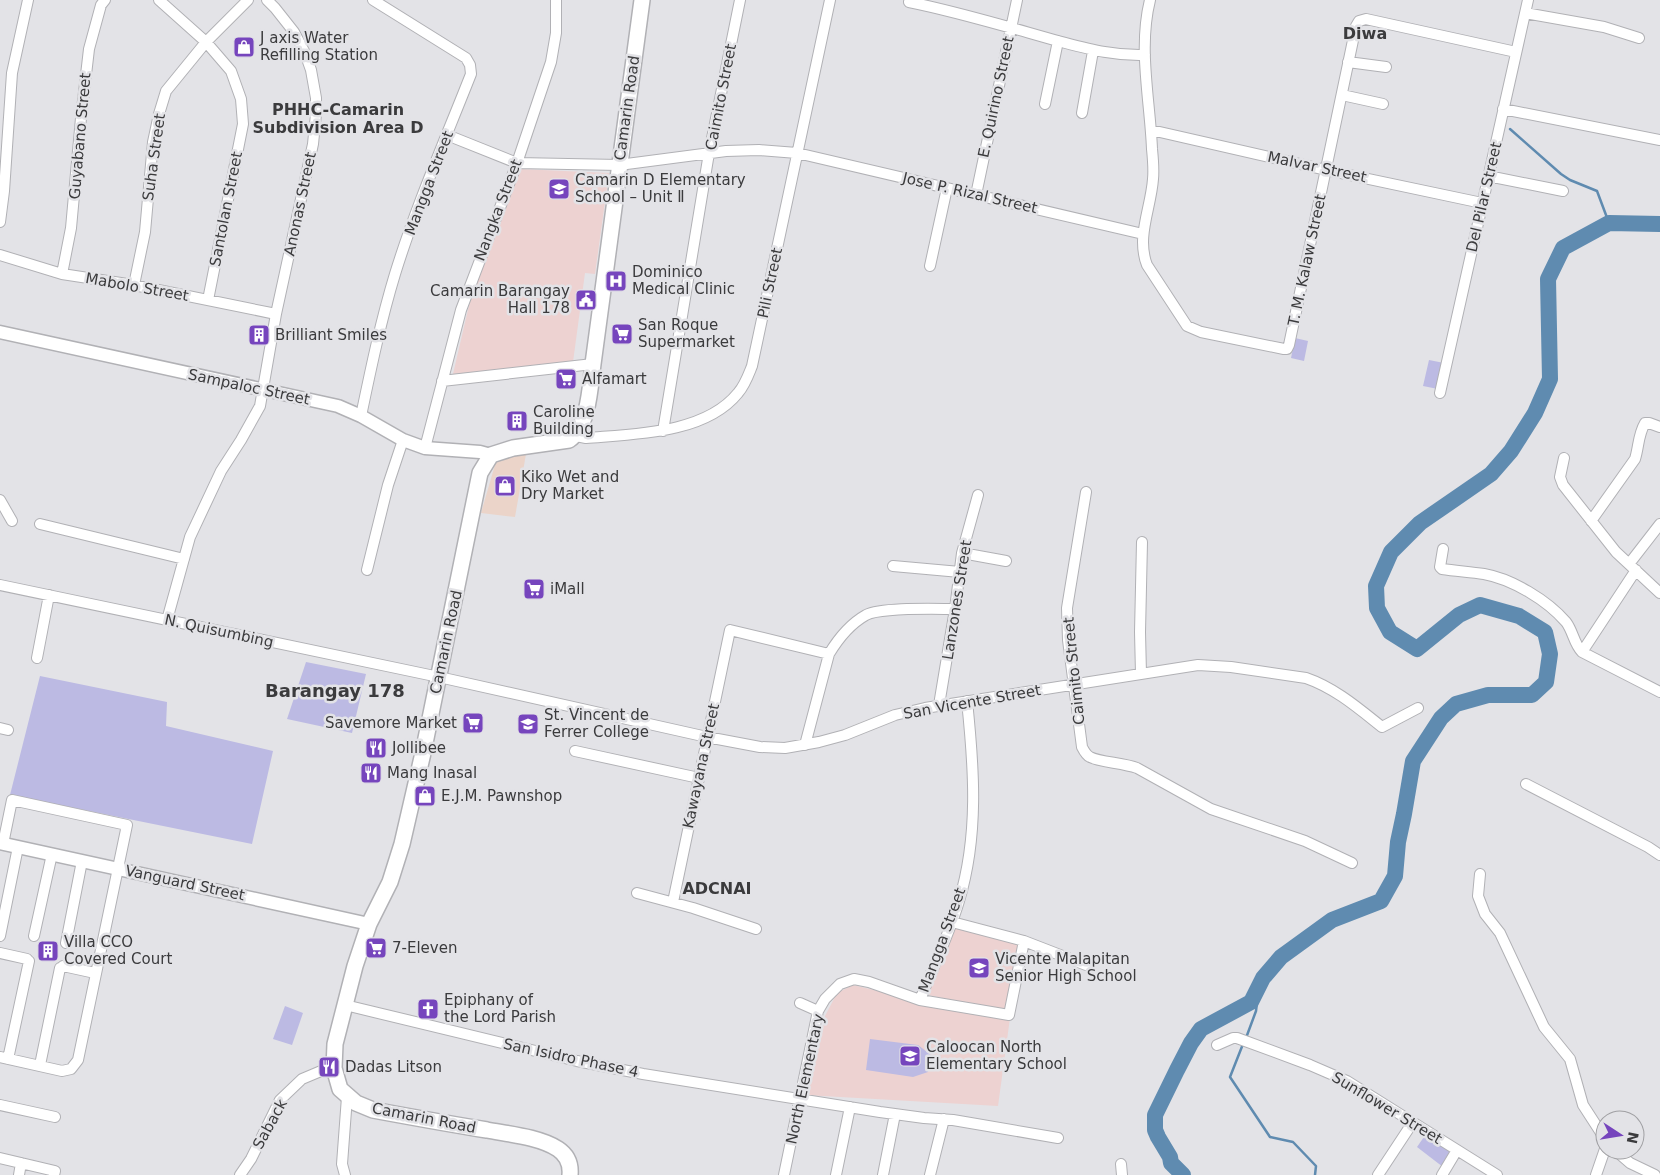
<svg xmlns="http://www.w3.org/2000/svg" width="1660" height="1175" font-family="'DejaVu Sans',sans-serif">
	<rect width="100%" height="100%" fill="#e3e3e7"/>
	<path fill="#ebd4c9" d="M526,454L515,517L481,513L497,458Z"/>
	<path fill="#edd2d1" d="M520,169L609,173L595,274L585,273L573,362L453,374L474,284L503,206Z
		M955,928L1023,942L1011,1012L928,995Z
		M853,985L929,1003L1010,1018L998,1106L805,1095L825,1016L837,993Z"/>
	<path fill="#bcbae3" d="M1295,338L1308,341L1304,361L1291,358Z
		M1429,360L1444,363L1438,389L1423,386Z
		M306,662L366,674L352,733L287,719Z
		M40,676L167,702L166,726L273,751L252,844L10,795Z
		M285,1006L303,1013L292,1045L273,1039Z
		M870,1039L918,1045L931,1055L928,1072L913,1077L866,1070Z
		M1426,1134L1453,1153L1443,1167L1417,1147Z"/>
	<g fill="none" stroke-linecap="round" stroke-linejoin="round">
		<path stroke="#5f8bb0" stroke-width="2.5" d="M1510,129L1561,174L1570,180L1597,191L1609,223
			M1246,1038L1256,1011L1259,986
			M1243,1044L1230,1077L1270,1137L1293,1142L1316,1166L1315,1175"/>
		<path stroke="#5f8bb0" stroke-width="16" d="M1183,1175L1171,1163L1170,1157L1158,1137L1155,1130V1115L1177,1070L1191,1043L1201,1029L1251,1002L1263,978L1281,957L1332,920L1381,901L1395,876L1398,842L1404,814L1413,761L1441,718L1456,704L1488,695H1532L1546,682L1550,654L1545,632L1519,616L1480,605L1459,615L1417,649L1390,632L1377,608L1376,586L1391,552L1420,523L1491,474L1511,451L1535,413L1550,379L1548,279L1563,248L1609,223L1660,224"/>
		<g stroke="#b1b1b5" stroke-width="12">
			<path id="minor" d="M159,0L206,42L231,71L241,99L243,124L208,300
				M1150,0C1138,48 1150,100 1152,149C1153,159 1154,169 1153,179C1151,208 1136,237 1147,265L1187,326L1201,332L1284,349H1287L1289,345L1356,26L1359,21L1366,19L1516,52
				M909,2C959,12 1008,27 1058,41C1089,49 1113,56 1145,55
				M1525,13L1604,27L1639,38
				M1348,62L1386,67
				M1342,95L1383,104
				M1045,104L1058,41
				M1503,109L1660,140
				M1082,113L1093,51
				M1151,130L1326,170L1482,203
				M447,135L517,163L619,165L726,151L759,150L797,153L1143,234
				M1488,176L1563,191
				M976,195L1017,0
				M0,222L4,191L12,73L28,0
				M0,255L62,274L134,285L276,314
				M930,266L947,188
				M62,274L71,228L81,118L89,49L101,5L105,0
				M134,285L145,232L153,142L159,114L166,91L206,42L248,0
				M442,381L593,364
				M1440,393L1528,0
				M361,416C371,368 381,320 395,274C416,206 445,140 471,74L470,65L466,58L373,0
				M663,431L709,153L740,0
				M576,436L586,438C634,434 705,434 738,393C745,385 748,376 752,366L830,0
				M425,448L461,310L517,163L551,62L556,33V0
				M1564,458L1560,477L1563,485L1616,552L1660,593
				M1086,492L1067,608L1068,640L1082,747C1084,751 1086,755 1090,757C1099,762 1124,763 1137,768L1211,809L1305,841L1352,863
				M0,500L12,521
				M1591,521L1635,459C1639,446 1638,435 1645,423H1649L1660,427
				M40,524L184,559
				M1443,549L1440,567L1442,569C1456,571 1470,572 1484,574C1512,579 1547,600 1566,622C1573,631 1574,644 1582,652L1660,692
				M962,553L1006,561
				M1629,564L1660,524
				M893,566L960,572
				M367,570L388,485L403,440
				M0,585L439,677L707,737L760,747L785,748L819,742L845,735L895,715L925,708L1198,665L1231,667L1306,678C1335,688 1358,708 1382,727L1418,708
				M167,620L190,537L221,471L241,440L260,406L276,314L313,144L316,114V98L311,70L305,53L294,32L275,8L267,0
				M1582,652L1636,570
				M37,658L49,595
				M1141,674L1140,632L1142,542
				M939,705L955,609L962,553L978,495
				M0,728L8,730
				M805,745L829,654C838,639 850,624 866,615C882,607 935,609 955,609
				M575,751L699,778
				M1526,784L1648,847L1660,855
				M1480,874L1478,896L1485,914L1500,933L1544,1027L1570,1059L1583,1105L1605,1139
				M637,893L693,908L756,929
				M673,902L730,630L829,654
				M952,922L1024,941L1086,965
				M0,936L18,847
				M34,936L52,854
				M66,943L82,861
				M0,953L27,959
				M63,966L95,973
				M920,1000C933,967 949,935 959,901C979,835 974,768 967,701
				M800,1003L818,1011
				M345,1005L577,1061L643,1074L880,1112L924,1118L953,1120L1058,1138
				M1217,1045L1233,1038H1237L1310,1065L1347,1081L1497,1175
				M0,1057L62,1071L71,1069L78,1060L127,825L12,800L3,844
				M8,1059L29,961
				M40,1065L60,968
				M0,1105L55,1117
				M1615,1150L1630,1163L1655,1175
				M0,1158L55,1171L54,1175
				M1121,1164L1122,1175
				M19,1175L21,1163
				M240,1175L251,1159L280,1100L302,1079L321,1071L334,1068
				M345,1175L342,1164L347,1097
				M784,1175L818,1011L825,999L840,984L854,979L869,982L920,1000L1009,1015L1024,941
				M836,1175L850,1107
				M883,1175L895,1114
				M930,1175L944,1119
				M1378,1175L1413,1122
				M1442,1175L1457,1150
				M1596,1175L1605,1149"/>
		</g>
		<g stroke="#b1b1b5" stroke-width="15">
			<path id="tertiary" d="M0,332L338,406L361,416L403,440L425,448L480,452L491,455
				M0,843L369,924"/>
		</g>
		<g stroke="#b1b1b5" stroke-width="18">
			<path id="secondary" d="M570,1175C571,1164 567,1155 558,1149C540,1137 508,1134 487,1130C449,1124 411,1117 373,1110L356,1103L340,1089L334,1068L335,1044L355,966L369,924L390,882L402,844L423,753L480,473L491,455L513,448L569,440C589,426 590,387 593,364L642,0"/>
		</g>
		<use href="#minor" stroke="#fff" stroke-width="10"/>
		<use href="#tertiary" stroke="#fff" stroke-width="12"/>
		<use href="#secondary" stroke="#fff" stroke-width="15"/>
	</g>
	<defs>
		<g id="shop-square" transform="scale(1.125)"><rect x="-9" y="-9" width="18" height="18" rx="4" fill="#7645bd" stroke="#e3e3e7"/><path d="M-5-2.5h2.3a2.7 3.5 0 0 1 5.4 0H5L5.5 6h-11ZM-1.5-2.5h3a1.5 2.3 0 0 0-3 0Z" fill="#fff"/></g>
		<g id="school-square" transform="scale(1.125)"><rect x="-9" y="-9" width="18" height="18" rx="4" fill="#7645bd" stroke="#e3e3e7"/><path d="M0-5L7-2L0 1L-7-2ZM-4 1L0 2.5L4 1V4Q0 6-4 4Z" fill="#fff"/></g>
		<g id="hospital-square" transform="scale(1.125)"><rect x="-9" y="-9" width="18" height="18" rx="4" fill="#7645bd" stroke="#e3e3e7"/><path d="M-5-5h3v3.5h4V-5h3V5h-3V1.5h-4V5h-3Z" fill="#fff"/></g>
		<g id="civic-square" transform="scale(1.125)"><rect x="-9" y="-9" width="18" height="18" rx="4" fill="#7645bd" stroke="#e3e3e7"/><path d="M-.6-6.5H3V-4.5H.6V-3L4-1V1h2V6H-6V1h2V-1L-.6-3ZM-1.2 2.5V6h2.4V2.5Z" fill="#fff"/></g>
		<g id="supermarket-square" transform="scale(1.125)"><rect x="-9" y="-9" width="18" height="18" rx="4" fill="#7645bd" stroke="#e3e3e7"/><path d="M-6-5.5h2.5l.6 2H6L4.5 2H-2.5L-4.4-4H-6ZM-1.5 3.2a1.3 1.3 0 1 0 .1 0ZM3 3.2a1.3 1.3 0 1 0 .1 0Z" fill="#fff"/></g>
		<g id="building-square" transform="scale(1.125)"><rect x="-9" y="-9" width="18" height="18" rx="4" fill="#7645bd" stroke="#e3e3e7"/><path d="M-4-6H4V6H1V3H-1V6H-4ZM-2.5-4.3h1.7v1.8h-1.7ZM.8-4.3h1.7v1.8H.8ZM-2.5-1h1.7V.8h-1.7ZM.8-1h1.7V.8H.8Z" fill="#fff"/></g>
		<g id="university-square" transform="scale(1.125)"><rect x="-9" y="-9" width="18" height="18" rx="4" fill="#7645bd" stroke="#e3e3e7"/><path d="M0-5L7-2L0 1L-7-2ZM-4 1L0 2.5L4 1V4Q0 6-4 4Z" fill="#fff"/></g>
		<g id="restaurant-square" transform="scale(1.125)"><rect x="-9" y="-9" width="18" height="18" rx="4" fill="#7645bd" stroke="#e3e3e7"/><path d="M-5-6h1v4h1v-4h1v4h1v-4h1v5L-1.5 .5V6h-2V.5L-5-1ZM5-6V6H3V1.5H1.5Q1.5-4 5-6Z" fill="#fff"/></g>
		<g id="church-square" transform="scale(1.125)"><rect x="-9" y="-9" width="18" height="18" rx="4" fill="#7645bd" stroke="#e3e3e7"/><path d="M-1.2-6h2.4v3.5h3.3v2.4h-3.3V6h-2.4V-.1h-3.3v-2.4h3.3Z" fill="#fff"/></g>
	</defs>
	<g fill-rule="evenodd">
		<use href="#shop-square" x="244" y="47"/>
		<use href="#school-square" x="559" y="189"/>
		<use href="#hospital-square" x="616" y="281"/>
		<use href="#civic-square" x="586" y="300"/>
		<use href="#supermarket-square" x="622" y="334"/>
		<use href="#building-square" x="259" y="335"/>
		<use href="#supermarket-square" x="566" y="379"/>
		<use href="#building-square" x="517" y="421"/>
		<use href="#shop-square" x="505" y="486"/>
		<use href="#supermarket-square" x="534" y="589"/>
		<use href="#supermarket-square" x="473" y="723"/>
		<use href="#university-square" x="528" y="724"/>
		<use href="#restaurant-square" x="376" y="748"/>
		<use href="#restaurant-square" x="371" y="773"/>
		<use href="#shop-square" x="425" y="796"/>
		<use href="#supermarket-square" x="376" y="948"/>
		<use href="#building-square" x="48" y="951"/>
		<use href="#school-square" x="979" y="968"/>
		<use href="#church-square" x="428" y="1009"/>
		<use href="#school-square" x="910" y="1056"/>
		<use href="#restaurant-square" x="329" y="1067"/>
	</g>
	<g text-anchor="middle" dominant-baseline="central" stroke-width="5" stroke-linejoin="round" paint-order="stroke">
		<g font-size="15" fill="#3b3b3d" stroke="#e3e3e7" text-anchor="start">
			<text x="260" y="38">J axis Water<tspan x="260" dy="17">Refilling Station</tspan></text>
			<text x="575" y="180">Camarin D Elementary<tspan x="575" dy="17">School – Unit Ⅱ</tspan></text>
			<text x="632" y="272">Dominico<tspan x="632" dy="17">Medical Clinic</tspan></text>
			<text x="570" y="291" text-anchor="end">Camarin Barangay<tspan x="570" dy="17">Hall 178</tspan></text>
			<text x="638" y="325">San Roque<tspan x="638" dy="17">Supermarket</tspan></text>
			<text x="275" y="335">Brilliant Smiles</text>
			<text x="582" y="379">Alfamart</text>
			<text x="533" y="412">Caroline<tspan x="533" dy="17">Building</tspan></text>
			<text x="521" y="477">Kiko Wet and<tspan x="521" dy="17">Dry Market</tspan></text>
			<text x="550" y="589">iMall</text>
			<text x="544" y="715">St. Vincent de<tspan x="544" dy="17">Ferrer College</tspan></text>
			<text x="457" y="723" text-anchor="end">Savemore Market</text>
			<text x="392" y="748">Jollibee</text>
			<text x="387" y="773">Mang Inasal</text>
			<text x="441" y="796">E.J.M. Pawnshop</text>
			<text x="64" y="942">Villa CCO<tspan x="64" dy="17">Covered Court</tspan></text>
			<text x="392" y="948">7-Eleven</text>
			<text x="995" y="959">Vicente Malapitan<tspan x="995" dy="17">Senior High School</tspan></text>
			<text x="444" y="1000">Epiphany of<tspan x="444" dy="17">the Lord Parish</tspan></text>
			<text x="926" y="1047">Caloocan North<tspan x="926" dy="17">Elementary School</tspan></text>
			<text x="345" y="1067">Dadas Litson</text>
		</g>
		<g font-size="15" fill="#3b3b3d" stroke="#e3e3e7">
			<text transform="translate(721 97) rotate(-79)">Caimito Street</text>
			<text transform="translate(996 97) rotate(-78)">E. Quirino Street</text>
			<text transform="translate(627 108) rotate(-82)">Camarin Road</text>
			<text transform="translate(80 136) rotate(-85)">Guyabano Street</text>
			<text transform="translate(154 157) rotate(-82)">Suha Street</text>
			<text transform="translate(1317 167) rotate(12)">Malvar Street</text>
			<text transform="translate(429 183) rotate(-69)">Mangga Street</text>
			<text transform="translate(970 193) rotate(13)">Jose P. Rizal Street</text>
			<text transform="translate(1484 197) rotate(-77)">Del Pilar Street</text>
			<text transform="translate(300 204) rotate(-78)">Anonas Street</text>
			<text transform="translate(226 209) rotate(-79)">Santolan Street</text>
			<text transform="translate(498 210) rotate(-69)">Nangka Street</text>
			<text transform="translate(1307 260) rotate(-78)">T. M. Kalaw Street</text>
			<text transform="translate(770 283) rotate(-78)">Pili Street</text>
			<text transform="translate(137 287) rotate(10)">Mabolo Street</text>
			<text transform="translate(249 387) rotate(12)">Sampaloc Street</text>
			<text transform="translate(957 600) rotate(-81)">Lanzones Street</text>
			<text transform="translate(219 631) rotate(12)">N. Quisumbing</text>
			<text transform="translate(446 642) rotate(-78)">Camarin Road</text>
			<text transform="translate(1074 671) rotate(-96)">Caimito Street</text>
			<text transform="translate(972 702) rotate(-10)">San Vicente Street</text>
			<text transform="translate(701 766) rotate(-78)">Kawayana Street</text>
			<text transform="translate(185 883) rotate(12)">Vanguard Street</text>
			<text transform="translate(942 940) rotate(-70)">Mangga Street</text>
			<text transform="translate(571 1058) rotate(12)">San Isidro Phase 4</text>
			<text transform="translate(805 1079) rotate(-78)">North Elementary</text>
			<text transform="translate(1387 1108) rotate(31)">Sunflower Street</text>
			<text transform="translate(424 1118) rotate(11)">Camarin Road</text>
			<text transform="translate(270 1124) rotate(-61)">Saback</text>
		</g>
		<g font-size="16" font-weight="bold" fill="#3b3b3d" stroke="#e3e3e7">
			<text x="1365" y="33">Diwa</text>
			<text x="338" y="109">PHHC-Camarin<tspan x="338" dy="18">Subdivision Area D</tspan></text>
			<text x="717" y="888">ADCNAI</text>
		</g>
		<g font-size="18" font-weight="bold" fill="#3b3b3d" stroke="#e3e3e7">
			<text x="335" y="690">Barangay 178</text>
		</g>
	</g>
	<g transform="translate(1620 1135) rotate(102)"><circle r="24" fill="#e3e3e7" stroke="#a0a0a3"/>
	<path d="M0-4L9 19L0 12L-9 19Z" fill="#7645bd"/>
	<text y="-8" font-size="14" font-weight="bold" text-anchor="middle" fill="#3b3b3d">N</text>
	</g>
</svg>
